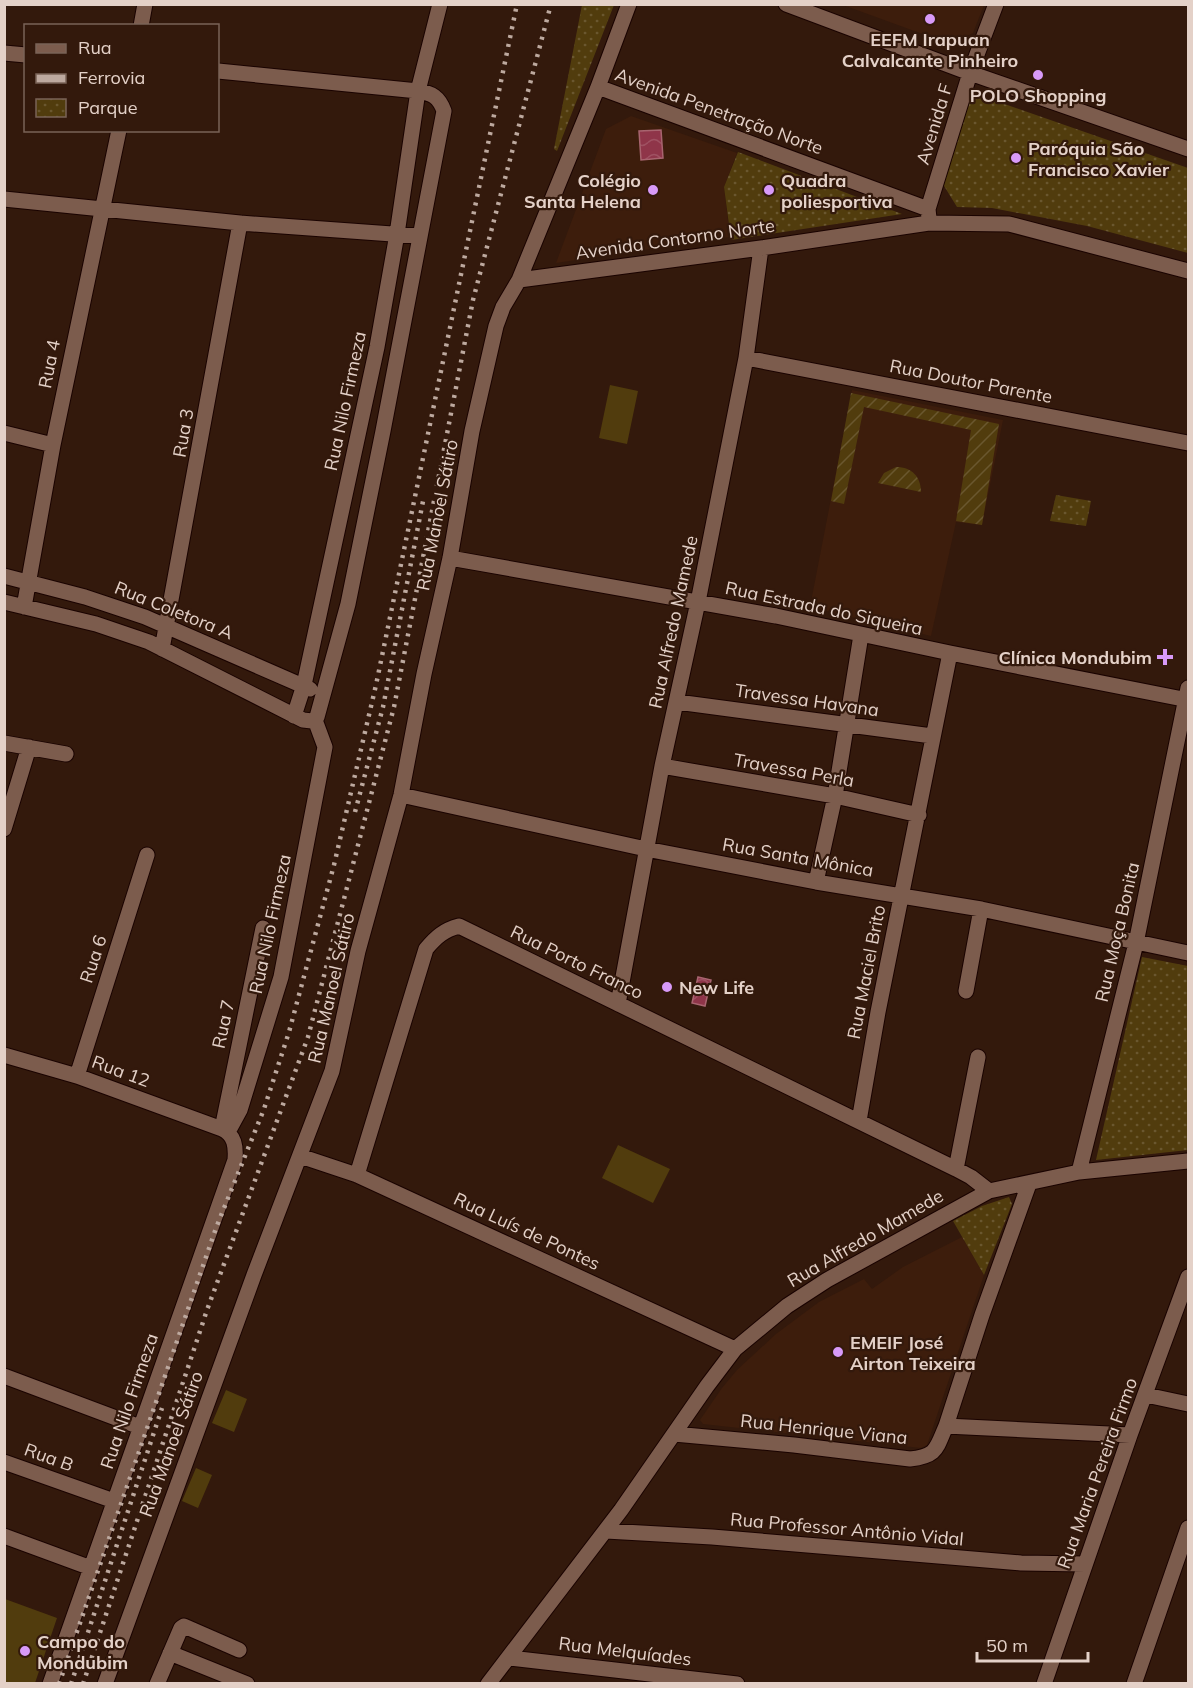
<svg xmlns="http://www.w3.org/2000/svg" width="1193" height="1688" font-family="Mulish,sans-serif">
	<defs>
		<pattern id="park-dots" width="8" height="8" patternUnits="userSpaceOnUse" patternTransform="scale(1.5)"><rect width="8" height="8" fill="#513c0d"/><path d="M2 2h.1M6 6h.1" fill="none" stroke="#6a572f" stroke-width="1.8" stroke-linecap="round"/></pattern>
		<pattern id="garden-furrows" width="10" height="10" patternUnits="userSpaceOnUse" patternTransform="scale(1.5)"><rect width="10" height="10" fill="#513c0d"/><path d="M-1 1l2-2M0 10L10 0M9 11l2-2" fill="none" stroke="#6a572f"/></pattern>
		<pattern id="water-waves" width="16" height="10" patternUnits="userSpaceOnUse" patternTransform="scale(1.5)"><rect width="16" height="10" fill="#8f3549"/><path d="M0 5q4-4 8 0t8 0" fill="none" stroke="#9f5162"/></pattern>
	</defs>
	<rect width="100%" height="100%" fill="#33190c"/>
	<path fill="#3d1d0c" d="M843,5L984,4V5L973,33L950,44Z
		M631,116L737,153L724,187L730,237L556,263L606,129Z
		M852,390L1003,420L982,525L956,522L931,636L810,607Z
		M962,1237L984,1275L927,1445L921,1448L703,1424L700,1420L722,1388L737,1370L776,1334L819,1302L864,1279L872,1289L903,1267Z"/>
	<path fill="#513c0d" d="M610,385L638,391L627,444L599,438Z
		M618,1145L670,1169L653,1203L602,1178Z
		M226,1390L247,1399L234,1432L212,1423Z
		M196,1468L212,1475L198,1508L182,1501Z
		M5,1599L57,1618L35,1683H5Z"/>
	<path fill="url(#park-dots)" d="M582,5H614L557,151L554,149Z
		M973,93L1188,168V253L1087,226L992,208L957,207L941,181Z
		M738,152L902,214L731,240L724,187Z
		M1056,495L1091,501L1086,526L1050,521Z
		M1142,957L1188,966V1150L1096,1160Z
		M1009,1197L1012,1204L984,1275L953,1221L982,1206Z"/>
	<path fill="url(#garden-furrows)" d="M851,393L999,424L982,525L956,521L971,430L864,407L844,504L831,501Z
		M896,467C912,467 921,477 921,492L878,483L884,473Z"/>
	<path fill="url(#water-waves)" stroke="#a8646f" stroke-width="1.5" d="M661,130L663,158L641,160L639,131Z
		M698,977L711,980L705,1006L692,1003Z"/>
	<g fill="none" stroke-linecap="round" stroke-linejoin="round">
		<g stroke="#1a0300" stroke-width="17">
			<path id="minor" d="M786,4L970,73L1188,149
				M141,26L145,4
				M4,53L26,55
				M598,87L928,209
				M4,199L240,223L420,236
				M929,218L928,209L970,73L996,4
				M519,280L761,248L929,223L1009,224L1188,271
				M746,358L1188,443
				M4,433L53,445
				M450,558L776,616L950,653L1188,700
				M4,576L85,597L145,617L310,689
				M4,602L96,624L149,642L303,720L312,721L317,717L348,604L383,431L444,111C439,97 432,93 418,91L218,71
				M24,607L53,445L119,130
				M162,649L240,223
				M677,702L932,736
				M294,716L304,685L377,347L397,234L418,91L440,4
				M4,743L66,754
				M662,766L835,796L919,815
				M401,795L646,849L816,882L981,909L1188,953
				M4,829L29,747
				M816,882L835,796L861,635
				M966,991L981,909
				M618,1004L662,766L698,602L746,358L761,248
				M4,1055L77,1076L222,1129C235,1135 236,1147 235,1160L50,1684
				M77,1076L147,855
				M859,1121L878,1012L950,653
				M222,1129L263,928
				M228,1132L240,1110L281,977L325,747L315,720
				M300,1156L357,1175L735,1349
				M956,1169L978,1057
				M1079,1172L1136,943L1188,688
				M357,1175L426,949C436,937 444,930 459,926L956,1169L971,1177L989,1191
				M4,1376L140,1427
				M1146,1395L1188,1404
				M946,1426L982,1315L1029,1184
				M674,1434L794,1445L910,1459C937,1456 936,1449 946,1426L1130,1435
				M4,1462L114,1501
				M606,1531L712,1537L1021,1563L1085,1564
				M4,1536L91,1568
				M170,1653L247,1684
				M510,1658L737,1684
				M105,1684L254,1275L332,1071L358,951L401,795L424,674L450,558L472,431L496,326L503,307L519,280L598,87L629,4
				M157,1684L181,1628L184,1626L239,1650
				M488,1684L621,1510L707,1386L735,1349L787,1306L827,1280L989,1191L1079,1172L1188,1161
				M1044,1684L1130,1435L1188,1277
				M1134,1684L1188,1528"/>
		</g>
		<use href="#minor" stroke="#7c5c4d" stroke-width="15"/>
		<path stroke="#bda99f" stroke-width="4.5" stroke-dasharray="3 6" stroke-linecap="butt" d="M355,812L383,707L424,496
			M59,1684L216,1228L264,1109L289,1032L334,865L376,685L517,4
			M71,1684L162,1408
			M83,1684L207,1310L308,1037L394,707L473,300L551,4"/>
	</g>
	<g fill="#d89af8" stroke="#33190c" stroke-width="2">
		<circle cx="930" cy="19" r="6"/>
		<circle cx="1038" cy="75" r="6"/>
		<circle cx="1016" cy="158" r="6"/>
		<circle cx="653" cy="190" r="6"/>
		<circle cx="769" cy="190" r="6"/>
		<path d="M1162 648h6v6h6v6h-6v6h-6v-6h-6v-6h6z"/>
		<circle cx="667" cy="987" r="6"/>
		<circle cx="838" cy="1352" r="6"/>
		<circle cx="25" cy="1651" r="6"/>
	</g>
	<g text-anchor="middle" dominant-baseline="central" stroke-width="4.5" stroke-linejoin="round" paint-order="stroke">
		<g font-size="18" font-weight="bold" fill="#e4d1c8" stroke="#33190c" text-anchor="start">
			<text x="930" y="39" text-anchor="middle">EEFM Irapuan<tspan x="930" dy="21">Calvalcante Pinheiro</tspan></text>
			<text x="1038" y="95" text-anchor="middle">POLO Shopping</text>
			<text x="1028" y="148">Paróquia São<tspan x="1028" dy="21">Francisco Xavier</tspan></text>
			<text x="641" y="180" text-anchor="end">Colégio<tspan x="641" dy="21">Santa Helena</tspan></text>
			<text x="781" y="180">Quadra<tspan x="781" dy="21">poliesportiva</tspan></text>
			<text x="1152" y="657" text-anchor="end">Clínica Mondubim</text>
			<text x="679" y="987">New Life</text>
			<text x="850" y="1342">EMEIF José<tspan x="850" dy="21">Airton Teixeira</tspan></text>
			<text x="37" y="1641">Campo do<tspan x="37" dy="21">Mondubim</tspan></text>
		</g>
		<g font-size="18" fill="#e4d1c8" stroke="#33190c">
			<text transform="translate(719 111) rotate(20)">Avenida Penetração Norte</text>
			<text transform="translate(934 124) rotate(-73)">Avenida F</text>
			<text transform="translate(675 239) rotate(-8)">Avenida Contorno Norte</text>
			<text transform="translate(49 364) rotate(-79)">Rua 4</text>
			<text transform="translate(971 381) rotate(11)">Rua Doutor Parente</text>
			<text transform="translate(345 401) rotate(-78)">Rua Nilo Firmeza</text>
			<text transform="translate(183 433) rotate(-80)">Rua 3</text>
			<text transform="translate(437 515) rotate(-79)">Rua Manoel Sátiro</text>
			<text transform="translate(824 608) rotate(12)">Rua Estrada do Siqueira</text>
			<text transform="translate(174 610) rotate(22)">Rua Coletora A</text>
			<text transform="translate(673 622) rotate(-78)">Rua Alfredo Mamede</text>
			<text transform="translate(807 700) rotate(8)">Travessa Havana</text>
			<text transform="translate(794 770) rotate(10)">Travessa Perla</text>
			<text transform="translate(798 857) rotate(10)">Rua Santa Mônica</text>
			<text transform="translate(270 924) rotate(-78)">Rua Nilo Firmeza</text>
			<text transform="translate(1117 932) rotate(-77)">Rua Moça Bonita</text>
			<text transform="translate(93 959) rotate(-72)">Rua 6</text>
			<text transform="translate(577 962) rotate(26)">Rua Porto Franco</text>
			<text transform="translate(866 972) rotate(-79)">Rua Maciel Brito</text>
			<text transform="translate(331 988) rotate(-77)">Rua Manoel Sátiro</text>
			<text transform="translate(223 1024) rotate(-78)">Rua 7</text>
			<text transform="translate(121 1071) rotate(20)">Rua 12</text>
			<text transform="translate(527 1231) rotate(25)">Rua Luís de Pontes</text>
			<text transform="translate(865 1238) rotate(-30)">Rua Alfredo Mamede</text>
			<text transform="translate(129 1401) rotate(-71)">Rua Nilo Firmeza</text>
			<text transform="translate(824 1429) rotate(6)">Rua Henrique Viana</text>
			<text transform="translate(171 1444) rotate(-70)">Rua Manoel Sátiro</text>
			<text transform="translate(49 1457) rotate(20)">Rua B</text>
			<text transform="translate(1097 1473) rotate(-70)">Rua Maria Pereira Firmo</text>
			<text transform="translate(847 1529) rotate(5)">Rua Professor Antônio Vidal</text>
			<text transform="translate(625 1651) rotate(7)">Rua Melquíades</text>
		</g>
	</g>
	<rect width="1193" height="1688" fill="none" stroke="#e4d1c8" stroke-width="12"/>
	<rect x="24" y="24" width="195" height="108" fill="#33190c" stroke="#7a6357" stroke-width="1.5"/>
	<rect x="36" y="44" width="30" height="9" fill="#7c5c4d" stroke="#7a6357" stroke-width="1.5"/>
	<text x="78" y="54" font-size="18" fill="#e4d1c8">Rua</text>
	<rect x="36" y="74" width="30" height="9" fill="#bda99f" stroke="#7a6357" stroke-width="1.5"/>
	<text x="78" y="84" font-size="18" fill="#e4d1c8">Ferrovia</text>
	<rect x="36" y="99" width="30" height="18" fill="url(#park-dots)" stroke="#7a6357" stroke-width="1.5"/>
	<text x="78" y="114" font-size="18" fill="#e4d1c8">Parque</text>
	<path d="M977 1652v9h111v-9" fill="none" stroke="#e4d1c8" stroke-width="3"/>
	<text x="986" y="1652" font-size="18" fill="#e4d1c8" stroke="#33190c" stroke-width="4.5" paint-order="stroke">50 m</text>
</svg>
